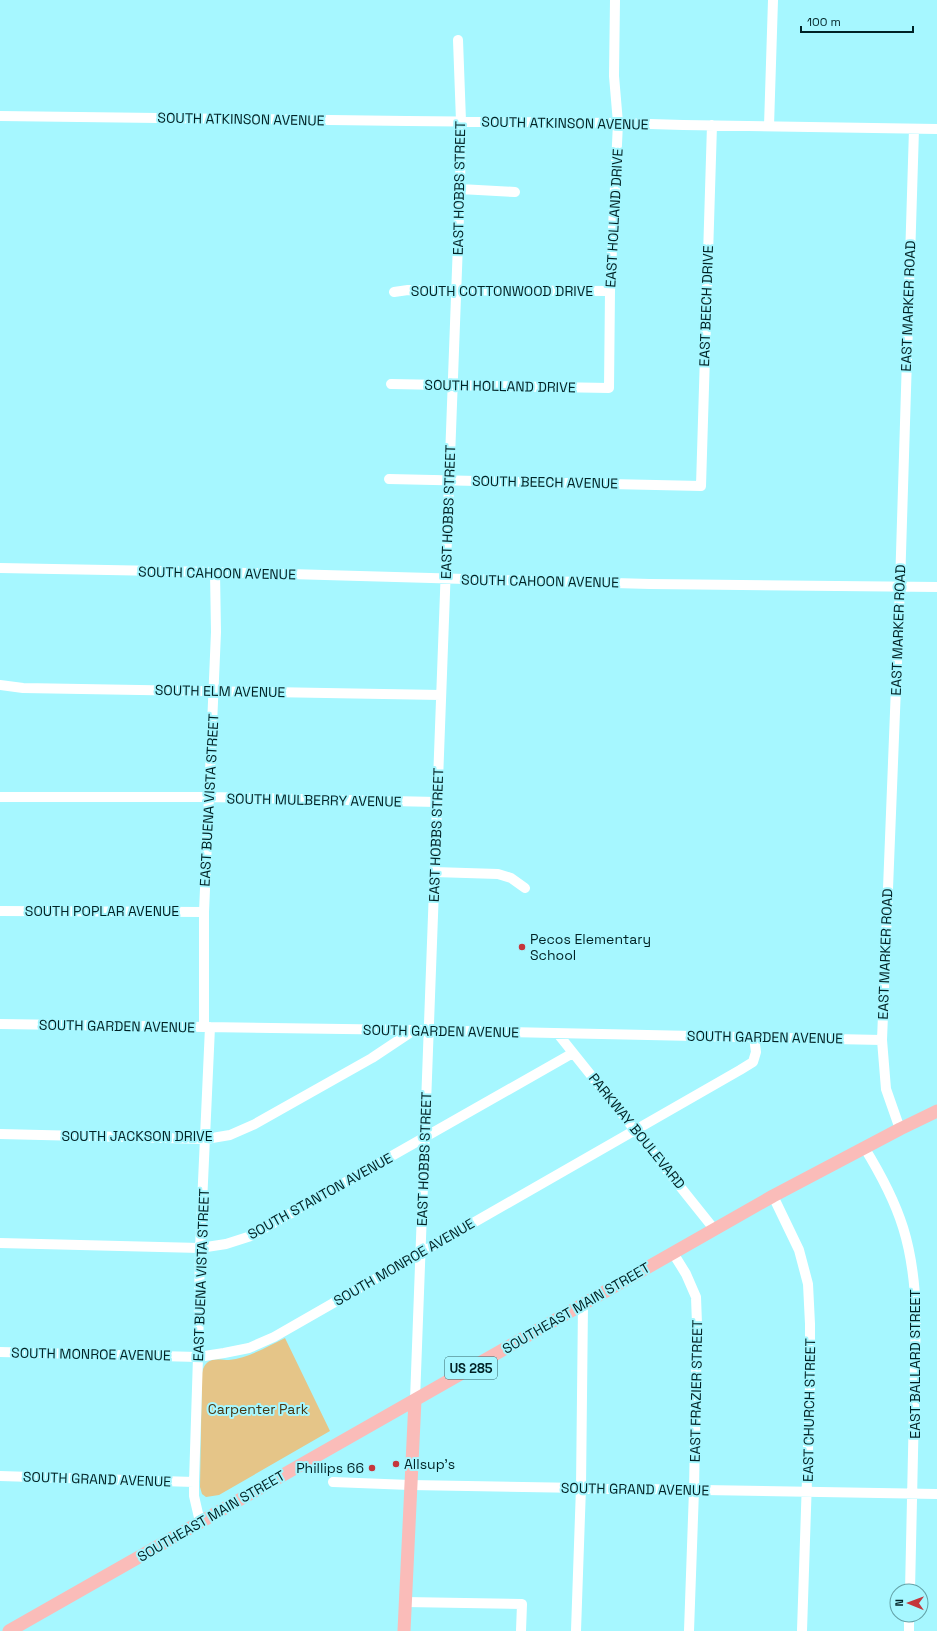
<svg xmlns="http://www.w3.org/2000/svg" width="937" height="1631" font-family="'Space Grotesk',sans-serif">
	<rect width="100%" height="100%" fill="#a6f7ff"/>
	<path fill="#e5c588" d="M285,1338L330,1431L219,1495L206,1497L202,1494L200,1487L202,1373C203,1369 204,1365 208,1362C213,1358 223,1360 229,1360C249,1358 268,1346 285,1338Z"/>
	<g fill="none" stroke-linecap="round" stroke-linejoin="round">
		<path stroke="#fff" stroke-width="10" d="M0,116L407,121L618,123L683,125L937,129
			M769,126L773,0
			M460,189L515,192
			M394,292L408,290L610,291
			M391,384L609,388L610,291L618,123L614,76L615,0
			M389,479L701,486L712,125
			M0,568L215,572L650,584L937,587
			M0,685L23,688L441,695
			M0,797H209L437,802
			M434,872L498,874L511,878L525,888
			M0,911L204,912
			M0,1024L414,1030L882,1040
			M204,1027V912L216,632L215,572
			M558,1034L714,1229
			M900,1129L886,1089L882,1040L900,586L914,129
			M0,1134L206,1139L230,1135L255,1124L372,1058L414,1030
			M864,1147C901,1207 914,1246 916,1316L910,1591
			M773,1196L799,1250L808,1284L810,1324V1388L802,1631
			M0,1243L200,1248L226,1244L251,1236L573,1053
			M673,1253L686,1274L696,1297L697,1324L694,1490L689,1631
			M0,1352L198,1357L224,1353L249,1348L274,1337L740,1070L753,1062L756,1052L754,1037
			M415,1400L460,189L461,121L458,40
			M0,1476L194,1482
			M333,1482L410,1485L937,1494
			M200,1522L194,1496V1482L198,1357L200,1248L210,1027
			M405,1602L522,1604L521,1631
			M576,1631L581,1487L583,1304
			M909,1631V1615"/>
		<path stroke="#fabcb9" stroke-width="13" d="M9,1631L773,1196L900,1129L937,1111
			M404,1631L415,1400"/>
	</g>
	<g fill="#c5363c" stroke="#a6f7ff" stroke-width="1.5">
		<circle cx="522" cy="947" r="4"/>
		<circle cx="396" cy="1464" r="4"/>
		<circle cx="372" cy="1468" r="4"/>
	</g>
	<g text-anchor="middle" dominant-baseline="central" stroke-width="4" stroke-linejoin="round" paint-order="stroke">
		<rect fill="#a6f7ff" stroke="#326266" stroke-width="1" x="445" y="1357" width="52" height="22" rx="3"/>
		<g font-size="13" font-weight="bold" fill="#002225">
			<text x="471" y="1368">US 285</text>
		</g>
		<g font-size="14" fill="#002225" stroke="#a6f7ff">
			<text transform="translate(241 119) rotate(1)">SOUTH ATKINSON AVENUE</text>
			<text transform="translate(565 123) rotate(1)">SOUTH ATKINSON AVENUE</text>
			<text transform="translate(459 188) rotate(-89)">EAST HOBBS STREET</text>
			<text transform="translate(614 218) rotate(-87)">EAST HOLLAND DRIVE</text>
			<text x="502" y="291">SOUTH COTTONWOOD DRIVE</text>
			<text transform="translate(706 306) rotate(-88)">EAST BEECH DRIVE</text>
			<text transform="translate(908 306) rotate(-88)">EAST MARKER ROAD</text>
			<text transform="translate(500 386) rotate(1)">SOUTH HOLLAND DRIVE</text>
			<text transform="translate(545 482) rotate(1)">SOUTH BEECH AVENUE</text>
			<text transform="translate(448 512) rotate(-88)">EAST HOBBS STREET</text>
			<text transform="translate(217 573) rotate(1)">SOUTH CAHOON AVENUE</text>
			<text transform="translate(540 581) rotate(1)">SOUTH CAHOON AVENUE</text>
			<text transform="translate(898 630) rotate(-88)">EAST MARKER ROAD</text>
			<text transform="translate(220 691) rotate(1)">SOUTH ELM AVENUE</text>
			<text transform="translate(209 800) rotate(-87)">EAST BUENA VISTA STREET</text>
			<text transform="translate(314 800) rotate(1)">SOUTH MULBERRY AVENUE</text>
			<text transform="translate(436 835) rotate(-88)">EAST HOBBS STREET</text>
			<text x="102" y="911">SOUTH POPLAR AVENUE</text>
			<text transform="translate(885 954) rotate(-88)">EAST MARKER ROAD</text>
			<text transform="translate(117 1026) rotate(1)">SOUTH GARDEN AVENUE</text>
			<text transform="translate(441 1031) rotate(1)">SOUTH GARDEN AVENUE</text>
			<text transform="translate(765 1037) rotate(1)">SOUTH GARDEN AVENUE</text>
			<text transform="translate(637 1131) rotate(51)">PARKWAY BOULEVARD</text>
			<text x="137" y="1136">SOUTH JACKSON DRIVE</text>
			<text transform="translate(424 1159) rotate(-88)">EAST HOBBS STREET</text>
			<text transform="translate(320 1196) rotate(-29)">SOUTH STANTON AVENUE</text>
			<text transform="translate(404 1262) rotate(-30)">SOUTH MONROE AVENUE</text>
			<text transform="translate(201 1275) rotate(-88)">EAST BUENA VISTA STREET</text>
			<text transform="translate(576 1308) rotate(-30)">SOUTHEAST MAIN STREET</text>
			<text transform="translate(91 1354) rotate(1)">SOUTH MONROE AVENUE</text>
			<text transform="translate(915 1364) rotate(-90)">EAST BALLARD STREET</text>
			<text transform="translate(696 1391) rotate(-89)">EAST FRAZIER STREET</text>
			<text transform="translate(809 1410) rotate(-89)">EAST CHURCH STREET</text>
			<text transform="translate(97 1479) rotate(2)">SOUTH GRAND AVENUE</text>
			<text transform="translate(635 1489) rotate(1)">SOUTH GRAND AVENUE</text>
			<text transform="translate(211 1516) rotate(-30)">SOUTHEAST MAIN STREET</text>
		</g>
		<g font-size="14" fill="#002225" stroke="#a6f7ff" text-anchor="start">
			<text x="530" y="939">Pecos Elementary<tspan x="530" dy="16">School</tspan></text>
			<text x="404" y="1464">Allsup's</text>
			<text x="364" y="1468" text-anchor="end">Phillips 66</text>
		</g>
		<g font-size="14" fill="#473611" stroke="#a6f7ff">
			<text x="258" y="1409">Carpenter Park</text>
		</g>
	</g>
	<g transform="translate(909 1603) rotate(271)"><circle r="19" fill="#a6f7ff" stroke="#64a2a8"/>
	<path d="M0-3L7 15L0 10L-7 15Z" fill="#c5363c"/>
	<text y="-6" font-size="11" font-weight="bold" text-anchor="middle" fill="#002225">N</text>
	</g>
	<path d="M801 26v6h112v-6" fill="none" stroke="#002225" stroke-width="2"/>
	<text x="807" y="26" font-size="12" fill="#002225" stroke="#a6f7ff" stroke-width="3" paint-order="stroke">100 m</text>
</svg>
